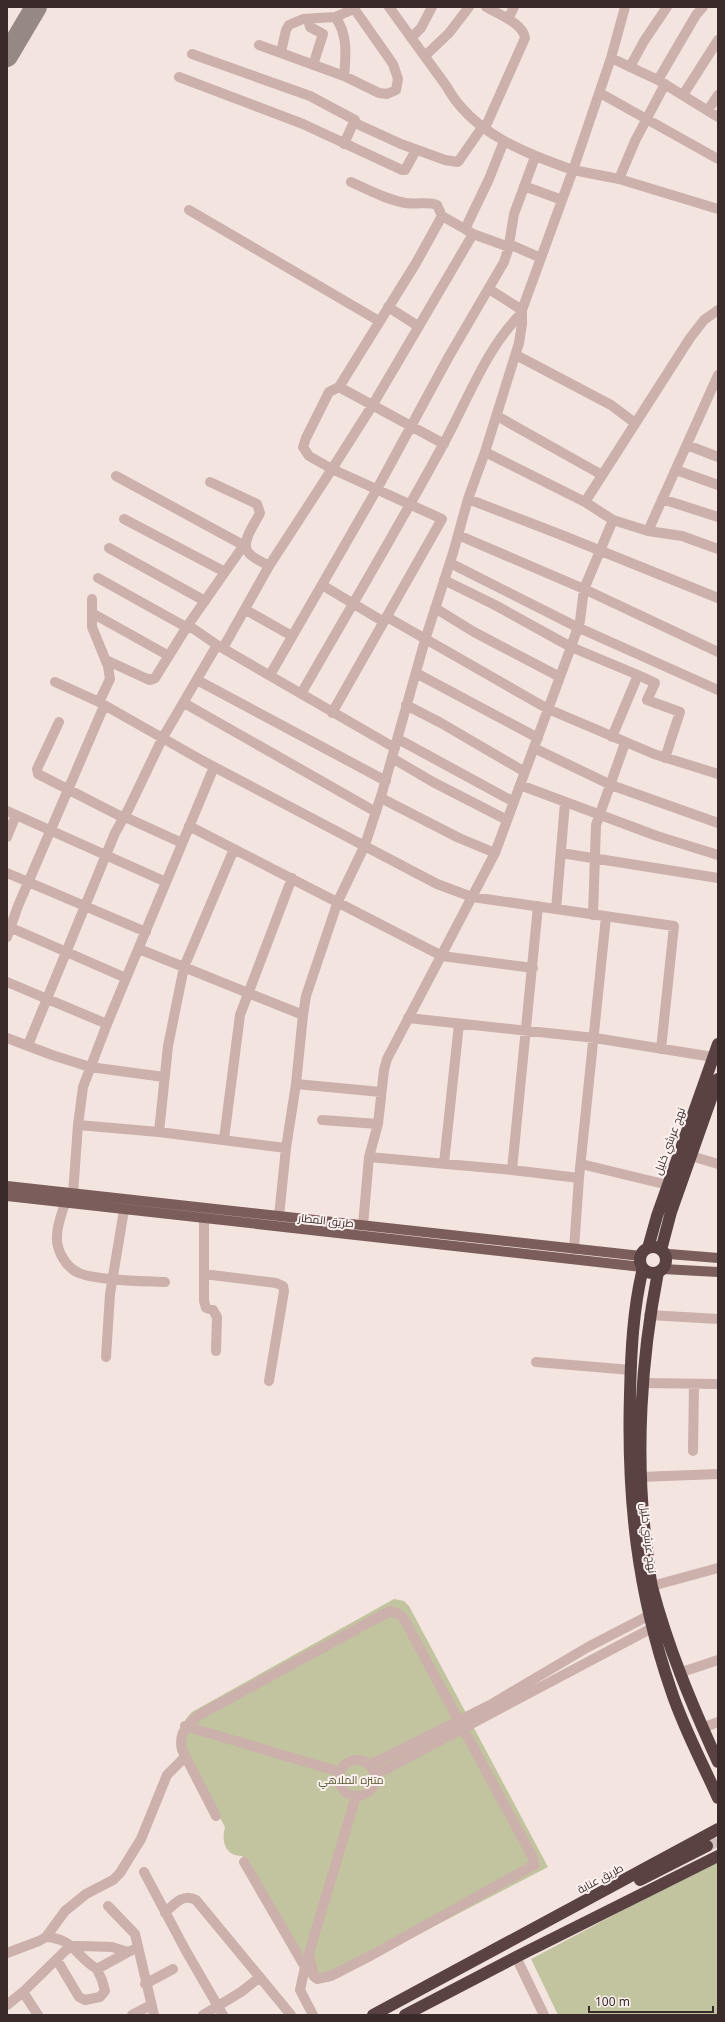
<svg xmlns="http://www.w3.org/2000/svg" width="725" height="2022" font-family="'Noto Sans',Cairo,sans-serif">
	<rect width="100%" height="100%" fill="#f3e4e0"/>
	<path fill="#c2c39f" d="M394,1599L404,1601L409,1606L548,1867L329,1981L315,1983L310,1980L242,1856C225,1856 221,1841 225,1827L180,1746C180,1731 181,1723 192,1712Z
		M718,1862V2015H558L531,1959L710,1864Z"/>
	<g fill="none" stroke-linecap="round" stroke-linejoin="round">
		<path stroke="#968885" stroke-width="22" d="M7,56L36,7"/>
		<path stroke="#cebfbc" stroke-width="12" stroke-dasharray="12 6" stroke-linecap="butt" d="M707,1846L718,1840"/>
		<path stroke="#ccb0ab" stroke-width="10" d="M625,7L611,58L573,170L619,179L718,209
			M335,17C348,33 346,56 344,76
			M308,19L310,27L323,34L313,65
			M508,19L514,7
			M411,38L421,28L432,7
			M259,45L344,76L379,93L387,94L396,90L398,79L393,64L353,7
			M281,52L286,30L289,25L303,19L335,17L354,9
			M192,54L310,96L355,120
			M425,56L449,33L469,7
			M611,58L658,80L718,117
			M630,67L644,41L667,7
			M179,77L303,124L402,170H405L416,150
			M658,80L696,15L703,7
			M600,93L718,159
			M683,95L718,40
			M708,110L718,95
			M485,128L525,38C523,23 498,14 486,7
			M344,144L352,126L355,123L401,144L445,160L458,162L483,126
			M619,179L635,141L665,84
			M351,182C369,190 387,200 406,203C416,205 428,201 437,205L442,216L465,229L489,179L504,141
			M524,186L562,200
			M189,210L379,321
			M442,216L416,263L339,387L329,392L306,438L303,447L309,456L332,469L372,406L473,234L465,229
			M473,234L509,247
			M509,244L541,258
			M489,289L522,310
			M388,307L418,326
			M516,355L611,405L635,423
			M339,387L444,444
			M497,416L602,475
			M687,445L718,457
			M485,452L585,502L613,520L648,531L682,536L718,549
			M676,470L718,485
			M116,476L243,545
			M210,482L257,504L260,513C256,522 240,542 248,552C252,558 263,562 269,566
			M468,499L559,534L718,598
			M662,499L718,517
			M585,502L690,338L704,320L718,310
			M124,519L225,572
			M648,531L718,375
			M458,535L584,589L718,652
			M109,548L205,601
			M450,563L577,627L718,690
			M98,578L186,627
			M444,580L495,605L571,647L638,675L612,737
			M322,585L384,622
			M92,599V627L108,666L110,679L99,702
			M435,608L474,632L560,677
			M246,610L292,636
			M92,613L169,656
			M387,617L548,709L654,754L718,774
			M188,625L217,645
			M223,648L269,566L332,469L442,519L332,713
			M106,660L145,678L150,680L155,678L188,625L246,542
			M416,673L538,738
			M270,675L377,489L448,358L504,262L508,250L514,214L535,157
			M638,675L655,683L647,700L680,712L665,758
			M197,680L386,781
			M55,682L99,702L203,761L437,884L472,897L674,926L661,1049
			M301,694C349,610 398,528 444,443C466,403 488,345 521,314
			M184,703L376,812
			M406,705L441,723L525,772
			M59,722L37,769L38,774L124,818
			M398,739L514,802
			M534,748L611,785L718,823
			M392,758L433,782L507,820
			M520,785L657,836L718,855
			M381,798L459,838L495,853
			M7,811L166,882
			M125,817L182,843
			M189,826L442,956L533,968
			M7,837L16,815
			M561,853L718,878
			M7,873L146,932
			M556,909L565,803
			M593,915L596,825L625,743
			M7,926L126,978
			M7,937L18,906L104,706
			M139,949L303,1015
			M7,982L107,1024
			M408,1018L595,1038L713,1057
			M7,1038L52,1055L90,1067L164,1077
			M28,1045L115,833L128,810L162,739L217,645L395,748
			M296,1084L381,1092
			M322,1120L378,1124
			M78,1125L159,1132L286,1148
			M159,1132L168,1046L184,967L234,849
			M224,1139L240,1015L292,878
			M691,1156L718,1164
			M369,1157L512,1170L579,1178
			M444,1163L459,1024
			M581,1164L668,1185
			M512,1170L538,906
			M73,1194L78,1125L83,1087L107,1024L214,767
			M65,1203C62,1213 57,1225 57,1236C56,1250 66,1268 79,1273C98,1281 144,1281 165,1282
			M279,1216L286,1148L296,1084L303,1015L306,996L338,901L365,845L382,793L425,640L453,553L468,499L485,452L519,343L522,324V310L573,170C527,154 472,133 447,87L389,7
			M204,1218V1301L206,1308L213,1310L217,1317L216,1351
			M363,1225L369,1157L378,1124L384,1070L387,1059L495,853L571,647L580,621L584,589L613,520
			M574,1249L579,1178L606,917
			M204,1274L276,1283L283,1286L284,1291L269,1381
			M649,1315L718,1319
			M106,1357L110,1294L124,1210
			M536,1362L631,1370
			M644,1383L718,1384
			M693,1451L694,1384
			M640,1477L718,1474
			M652,1586L718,1568
			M679,1673L718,1660
			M185,1726L340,1772
			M702,1728L718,1722
			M339 1778a18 18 0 1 1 36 0a18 18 0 1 1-36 0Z
			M370,1765L490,1705L588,1647L648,1616L655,1615L661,1616L658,1623L652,1628L375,1775
			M216,1816L182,1750C178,1733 187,1725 199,1715L390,1611L401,1615L405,1621L533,1858L534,1865L372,1955L331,1976L317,1979L314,1976L309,1953L356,1796
			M244,1862L305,1967L300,1990L313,2015
			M144,1872L186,1951L223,2015
			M108,1906L135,1934L154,2015
			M165,1913C174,1904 183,1893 196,1900L291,2015
			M46,1937C75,1939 75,1956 97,1969L128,1952
			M7,1953L39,1941L46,1937L65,1911L86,1894L113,1880L120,1873L141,1839L167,1775L185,1757
			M516,1957L544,2015
			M57,1960L79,1997L85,2000L100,1997L105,1991L102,1980L97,1969
			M145,1984L173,1969
			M23,1992L38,2015
			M7,2005L23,1992L65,1951L72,1946H82L112,1947L128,1952L137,1948
			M132,2015L151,2005
			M203,2015L241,1992L260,1977"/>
		<path stroke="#7b5d5c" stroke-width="10" d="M7,1186L641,1256
			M7,1196L642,1267
			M663,1252L669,1254L718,1258
			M663,1269L718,1272"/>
		<path stroke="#5a4242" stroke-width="12" d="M640 1260a13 13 0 1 1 26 0a13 13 0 1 1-26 0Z
			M648,1248L657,1216L718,1044
			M661,1250L671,1212L718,1079
			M643,1268C633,1309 631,1352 630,1394C627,1498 637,1591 671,1690C683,1727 702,1762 718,1798
			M658,1272C641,1359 635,1454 646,1542C648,1557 649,1573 652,1587C668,1648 692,1705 718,1762
			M640,1880L707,1846
			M373,2015L718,1829
			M405,2015L522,1954L718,1856"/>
	</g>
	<g text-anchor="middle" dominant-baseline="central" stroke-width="4" stroke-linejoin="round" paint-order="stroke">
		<g font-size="11" fill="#3a2b2a" stroke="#faf0ed">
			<text transform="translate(669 1141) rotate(-70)">نهج عرشي خليل</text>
			<text transform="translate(326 1220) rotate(6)">طريق المطار</text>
			<text transform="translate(649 1538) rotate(83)">نهج عرشي خليل</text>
			<text transform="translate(600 1878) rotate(-28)">طريق عنابة</text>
		</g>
		<g font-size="11" fill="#55582e" stroke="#faf0ed">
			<text x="351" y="1779">متنزه الملاهي</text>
		</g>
	</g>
	<rect width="725" height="2022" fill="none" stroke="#3a2b2a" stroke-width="16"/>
	<path d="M589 2006v6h124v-6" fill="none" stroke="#3a2b2a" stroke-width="2"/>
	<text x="595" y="2006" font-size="12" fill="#3a2b2a" stroke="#faf0ed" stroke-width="3" paint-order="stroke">100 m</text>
</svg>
